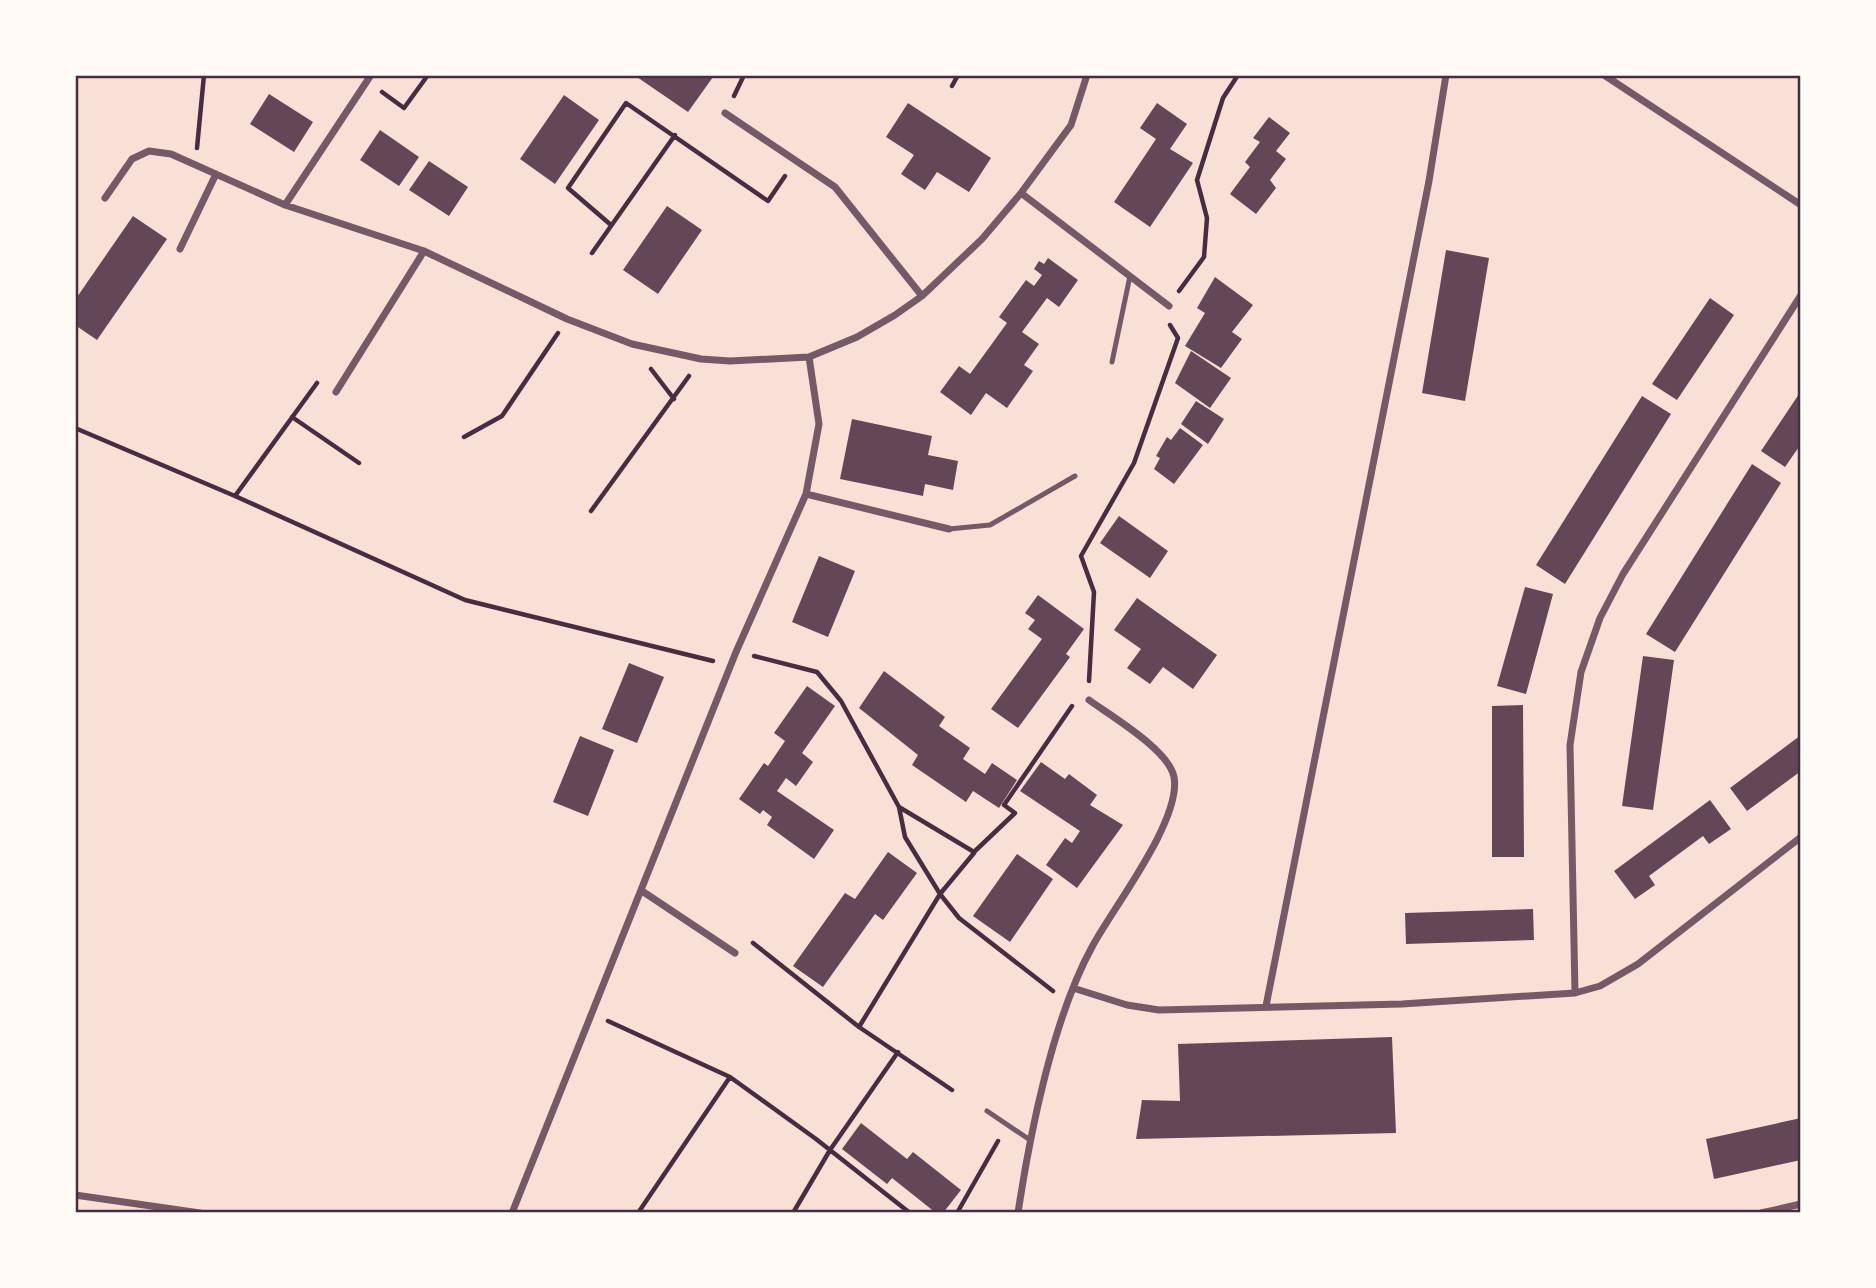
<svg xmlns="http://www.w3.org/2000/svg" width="1876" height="1288" font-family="'IBM Plex Sans',sans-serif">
	<rect width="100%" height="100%" fill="#f7e1d7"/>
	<path fill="#644757" d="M634,75H710L713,77L688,112Z
		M269,94L313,122L294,152L250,124Z
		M564,95L599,120L555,184L520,159Z
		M908,103L991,158L969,192L937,172L925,190L901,174L914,155L886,137Z
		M1157,103L1187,124L1170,149L1193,163L1150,227L1114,202L1156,139L1140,128Z
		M1269,117L1290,133L1276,151L1286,159L1270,180L1276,188L1256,214L1230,194L1250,167L1245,162L1260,142L1253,138Z
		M380,130L419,157L399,186L360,160Z
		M429,161L468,187L449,216L409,190Z
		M667,206L702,230L658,294L623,270Z
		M133,216L167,239L97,340L75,325V300Z
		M1446,250L1489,258L1465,401L1422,393Z
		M1048,258L1078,280L1059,307L1047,298L1022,332L1039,344L1024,365L1033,371L1007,408L986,393L971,415L940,392L959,366L970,374L1007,323L999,317L1026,280L1034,286L1042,275L1034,269L1039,261L1044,264Z
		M1215,277L1253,305L1232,332L1242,339L1221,368L1185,346L1205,313L1197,308Z
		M1710,298L1734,315L1677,400L1652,384Z
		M1191,351L1231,378L1210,408L1175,383Z
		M1801,391V444L1785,467L1761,451Z
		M1642,396L1671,414L1565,584L1536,565Z
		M1196,401L1224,419L1208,444L1181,424Z
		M852,419L932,436L928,455L958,461L953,490L925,484L923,496L840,479Z
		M1180,428L1203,445L1174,484L1154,469L1160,458L1156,456L1167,437L1171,440Z
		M1752,464L1781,483L1675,652L1646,634Z
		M1119,516L1168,551L1150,578L1100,543Z
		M819,556L855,571L828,637L792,622Z
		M1525,587L1553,594L1526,694L1497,686Z
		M1038,595L1084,629L1066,654L1070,657L1018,728L991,709L1042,639L1028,629L1035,620L1025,613Z
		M1137,598L1217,655L1193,689L1163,667L1150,684L1127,668L1141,649L1114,630Z
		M1643,656L1674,660L1653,810L1622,806Z
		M629,663L664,677L637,743L602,729Z
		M884,671L945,717L939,726L970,748L963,759L985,774L992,763L1017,780L999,808L973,791L966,802L912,765L918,755L859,708Z
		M807,686L835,706L802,753L813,762L796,786L786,778L777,791L834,830L814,859L767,825L772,817L763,810L760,814L739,799L764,763L768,766L785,741L774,733Z
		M1523,705L1524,857H1492V706Z
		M1801,735V771L1747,811L1730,788Z
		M580,736L614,750L588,816L553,802Z
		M1041,762L1065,779L1069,774L1097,795L1090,805L1123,825L1077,888L1046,865L1065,838L1072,843L1080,831L1020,791Z
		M1710,800L1731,829L1709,844L1703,836L1649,876L1655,885L1635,899L1614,871Z
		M888,852L917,873L883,920L875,914L823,987L793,966L845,893L855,899Z
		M1017,854L1053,879L1010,942L973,916Z
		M1533,909L1534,940L1406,944L1405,913Z
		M1392,1037L1396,1133L1136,1139L1142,1100L1180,1101L1178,1044Z
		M1801,1118V1160L1714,1179L1706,1139Z
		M861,1123L907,1159L913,1152L961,1190L943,1213H936L892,1178L887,1184L842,1149Z"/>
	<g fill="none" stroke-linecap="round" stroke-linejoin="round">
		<path stroke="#4a2c40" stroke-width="4.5" d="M952,86L958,75
			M382,92L404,108L428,75
			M734,96L744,75
			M197,148L204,75
			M611,225L568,188L626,103L768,201L785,176
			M592,253L675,135
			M1179,291L1204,257L1207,218L1197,180L1223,98L1238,75
			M651,369L674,399
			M292,417L359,463
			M75,428L235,496L465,600L713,661
			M464,437L502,416L558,333
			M235,496L317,383
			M591,511L689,376
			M754,656L817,672L841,701L899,807L905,837L940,894L959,918L1053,991
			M1089,681L1094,592L1081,556L1134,463L1178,338L1170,325
			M899,807L974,852L1015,813L1004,805L1072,706
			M753,943L859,1027L952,1090
			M608,1021L730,1077L816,1139L910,1213
			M859,1027L940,894L974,853
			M638,1213L730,1077
			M793,1213L830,1150L898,1052
			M957,1213L998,1141"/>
		<path stroke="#755966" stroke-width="5" d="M1112,362L1130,276
			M949,529L990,525L1075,476
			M987,1111L1030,1140"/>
		<path stroke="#755966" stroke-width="7" d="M1604,75L1801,205
			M725,113L835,187L922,296
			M1021,193L1169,306
			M105,198L132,159L149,151L171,154L285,205L424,251L567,319L632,344L701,359L730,361L809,357L857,337L895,315L922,296L982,239L1021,193L1071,125L1087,75
			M285,205L371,75
			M180,249L216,174
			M336,392L424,251
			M806,494L949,529
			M642,891L735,953
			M1073,988L1127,1005L1159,1010L1402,1004L1575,993L1600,986L1638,964L1801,837
			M1575,993L1570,745L1581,672L1600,618L1623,574L1801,295
			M1266,1006L1429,181L1446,75
			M75,1195L200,1213
			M512,1213L736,652L806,494L819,424L809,357
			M1018,1213C1030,1133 1053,1018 1092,947C1112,909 1182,820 1174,777C1169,750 1111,716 1089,700
			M1761,1213L1801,1204"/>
	</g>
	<rect width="1876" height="1288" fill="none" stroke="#fffaf5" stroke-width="154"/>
	<rect x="77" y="77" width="1722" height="1134" fill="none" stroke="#4a2c40" stroke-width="2.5"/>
</svg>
